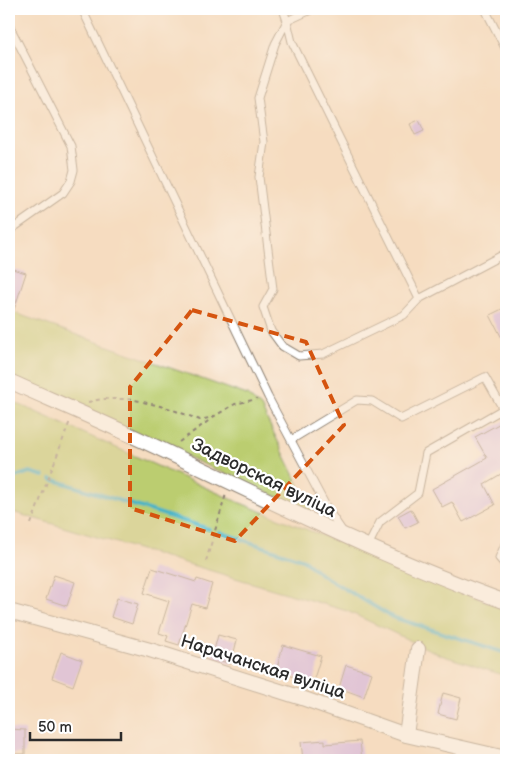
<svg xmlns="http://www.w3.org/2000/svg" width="515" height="769" font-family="'Balsamiq Sans',sans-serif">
	<rect width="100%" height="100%" fill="#fff"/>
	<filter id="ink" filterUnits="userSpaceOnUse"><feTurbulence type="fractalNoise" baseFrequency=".02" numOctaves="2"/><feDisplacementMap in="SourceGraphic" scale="10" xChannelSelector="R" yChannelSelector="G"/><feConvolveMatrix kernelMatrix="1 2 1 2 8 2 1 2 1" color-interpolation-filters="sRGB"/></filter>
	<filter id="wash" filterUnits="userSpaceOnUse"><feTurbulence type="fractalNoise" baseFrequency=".0096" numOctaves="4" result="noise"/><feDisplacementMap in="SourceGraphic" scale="20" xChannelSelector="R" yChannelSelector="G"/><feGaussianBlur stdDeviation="1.12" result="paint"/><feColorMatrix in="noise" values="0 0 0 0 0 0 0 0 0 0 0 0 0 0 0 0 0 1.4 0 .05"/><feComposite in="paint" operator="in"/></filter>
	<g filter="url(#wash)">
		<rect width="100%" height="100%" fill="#f5dcc0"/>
		<path fill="#bbcd70" stroke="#737c4e" d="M9,311L247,395L261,407L313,513L9,377Z
			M9,400L238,502L506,609V676L441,655L347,611L9,511Z"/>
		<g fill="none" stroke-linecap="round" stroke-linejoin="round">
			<path stroke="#49b4c6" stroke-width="4" d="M9,479L30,472L44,476
				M51,479L209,529
				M219,532L304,560L320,574L392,617L506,653"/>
		</g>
		<g id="blocks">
			<path fill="#c7a8f0" d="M419,120L424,131L415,135L410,124Z
				M9,268L26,273L11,319H9Z
				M506,307V346L490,315Z
				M506,420V471L484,484L495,505L463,522L452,502L442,507L432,489L487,458L475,437Z
				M411,509L418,522L405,528L398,516Z
				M152,568L196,582L197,579L212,584L205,608L192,604L179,645L166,641L168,636L159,633L169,601L144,593Z
				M54,575L75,582L67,606L46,599Z
				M117,598L138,604L132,624L111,617Z
				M218,635L237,640L231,664L212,658Z
				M283,645L321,656L313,682L276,672Z
				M61,652L82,660L73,686L52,678Z
				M346,665L372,673L364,697L339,688Z
				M443,693L461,698L456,719L438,714Z
				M9,729L25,730V754H9Z
				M325,740V744L360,741L362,760H303L301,742Z"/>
		</g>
	</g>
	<g filter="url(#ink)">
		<use href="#blocks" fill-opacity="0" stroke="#908476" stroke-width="1"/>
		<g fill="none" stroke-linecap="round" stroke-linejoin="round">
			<g stroke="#908476" stroke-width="9">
				<path id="service" d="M82,9L268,397L328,510L343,532
					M283,9L287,21L275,44L258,98L264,142L259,177L273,289L263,307L271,331L282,346L299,356L323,354L404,315L419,299
					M313,9L287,21L292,42L419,299L506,253
					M485,9L506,50
					M9,25L71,146L74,170L71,181L63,193L9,231
					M291,440L357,400L372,401L401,419L485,377L503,409L426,453L418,493L380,522L368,546
					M506,542L499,558L506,566"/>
			</g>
			<g stroke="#908476" stroke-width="16">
				<path id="minor" d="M9,381C63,405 117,428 171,454C281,506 391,561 506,602
					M9,611L150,650L299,697L406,735L506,758
					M406,735L418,649"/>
			</g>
			<path stroke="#908476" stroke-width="2" stroke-dasharray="4 4" stroke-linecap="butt" d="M88,402L102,399H131L168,408L200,420L213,417L235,404L257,399
				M179,442L211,419
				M31,524L70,421
				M206,561L226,494"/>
			<use href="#service" stroke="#fff" stroke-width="7"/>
			<use href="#minor" stroke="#fff" stroke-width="14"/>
		</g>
	</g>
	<path d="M0 0H515V769H0ZM192,310L306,342L344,425L235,541L130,508V387Z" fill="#f5dcc0" fill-opacity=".55" fill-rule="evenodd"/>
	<path fill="none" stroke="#d5540f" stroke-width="4" stroke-dasharray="10 6" stroke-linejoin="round" d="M192,310L306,342L344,425L235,541L130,508V387Z"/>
	<g text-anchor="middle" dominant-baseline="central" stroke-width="4.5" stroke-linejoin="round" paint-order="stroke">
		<g font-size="18" fill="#2b2b2b" stroke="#fff">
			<text transform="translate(264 478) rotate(26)">Задворская вуліца</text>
			<text transform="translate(263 667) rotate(18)">Нарачанская вуліца</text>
		</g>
	</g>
	<rect width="515" height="769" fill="none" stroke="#fff" stroke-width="30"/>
	<path d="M30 732v8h91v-8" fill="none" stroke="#2b2b2b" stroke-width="2.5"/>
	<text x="38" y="732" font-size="15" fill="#2b2b2b" stroke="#ffffff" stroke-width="4" paint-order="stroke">50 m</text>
</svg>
